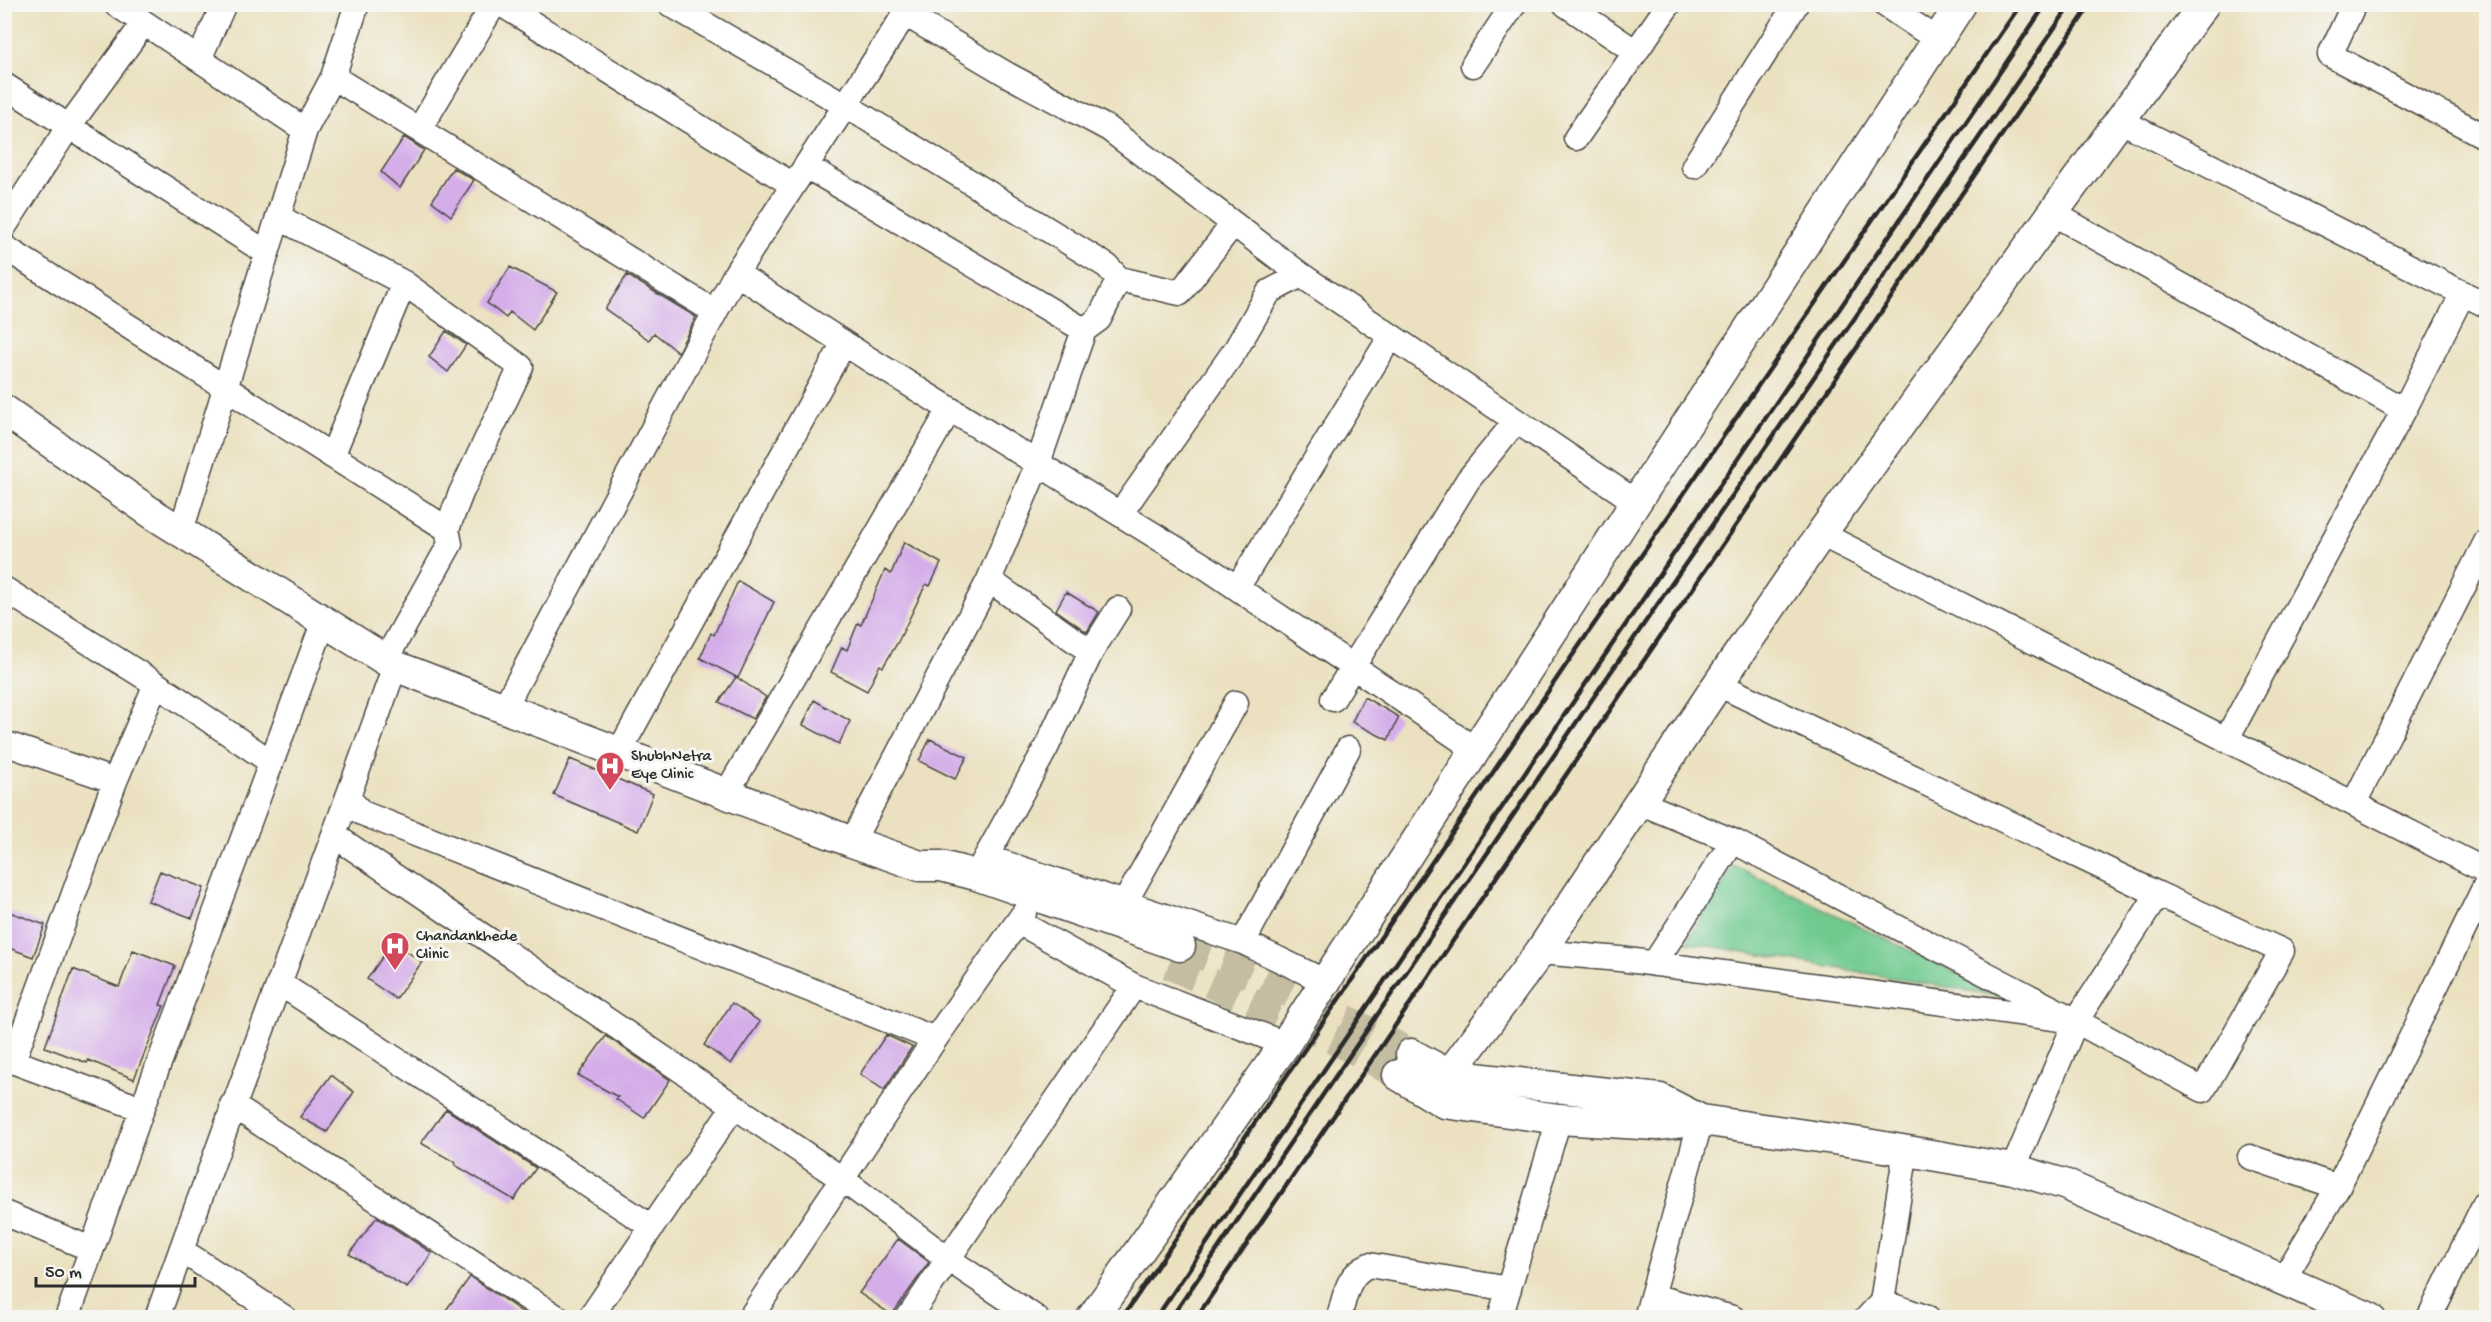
<svg xmlns="http://www.w3.org/2000/svg" width="2491" height="1322" font-family="'Gochi Hand',sans-serif">
	<rect width="100%" height="100%" fill="#f6f6f2"/>
	<filter id="ink" filterUnits="userSpaceOnUse"><feTurbulence type="fractalNoise" baseFrequency=".0167" numOctaves="2"/><feDisplacementMap in="SourceGraphic" scale="12" xChannelSelector="R" yChannelSelector="G"/><feConvolveMatrix kernelMatrix="1 2 1 2 8 2 1 2 1" color-interpolation-filters="sRGB"/></filter>
	<filter id="wash" filterUnits="userSpaceOnUse"><feTurbulence type="fractalNoise" baseFrequency=".008" numOctaves="4" result="noise"/><feDisplacementMap in="SourceGraphic" scale="24" xChannelSelector="R" yChannelSelector="G"/><feGaussianBlur stdDeviation="1.35" result="paint"/><feColorMatrix in="noise" values="0 0 0 0 0 0 0 0 0 0 0 0 0 0 0 0 0 1.4 0 .05"/><feComposite in="paint" operator="in"/></filter>
	<g filter="url(#wash)">
		<rect width="100%" height="100%" fill="#ebe1c0"/>
		<path fill="#70ca90" stroke="#4e7a5e" stroke-width="1.5" d="M1733,865L2008,998L1687,942Z"/>
		<g id="blocks">
			<path fill="#d4ade9" d="M404,137L424,150L400,188L381,172Z
				M453,168L474,180L451,216L432,201Z
				M510,267L557,292L533,330L510,312L506,318L487,303Z
				M627,275L696,317L678,352L654,333L649,340L605,309Z
				M446,331L466,345L448,372L429,357Z
				M904,542L941,563L930,586L926,584L898,642L883,667L880,665L867,691L831,672L842,647L847,650L858,623L861,625L885,570L891,574Z
				M738,581L774,602L738,678L700,658L711,633L714,635Z
				M1066,592L1099,612L1087,632L1056,610Z
				M736,677L766,697L753,719L719,702Z
				M1364,697L1399,717L1388,740L1352,722Z
				M814,700L850,721L839,744L803,725Z
				M930,739L967,757L955,779L919,761Z
				M570,759L653,794L638,831L554,795Z
				M160,871L204,888L192,918L148,901Z
				M4,910L45,925L33,957L4,946Z
				M393,942L422,962L396,999L367,979Z
				M133,950L175,966L160,1005L164,1006L134,1079L88,1060L87,1063L45,1047L73,969L119,987Z
				M732,1003L760,1022L731,1064L704,1045Z
				M886,1035L912,1047L884,1090L860,1074Z
				M606,1036L670,1080L644,1118L616,1099L618,1097L578,1075Z
				M331,1075L354,1092L327,1132L300,1117Z
				M446,1109L536,1168L514,1200L455,1165L456,1163L421,1143Z
				M377,1217L432,1253L407,1288L349,1254Z
				M898,1239L929,1262L892,1315L859,1293Z
				M470,1277L506,1301L529,1317H441Z"/>
		</g>
	</g>
	<g filter="url(#ink)">
		<use href="#blocks" fill-opacity="0" stroke="#484641" stroke-width="1.5"/>
		<g fill="none" stroke-linecap="round" stroke-linejoin="round">
			<path stroke="#c5bda2" stroke-width="30" stroke-dasharray="30 15" stroke-linecap="butt" d="M1180,946C1259,976 1336,1013 1411,1054
				M1169,964L1354,1049L1398,1075"/>
			<g stroke="#484641" stroke-width="27">
				<path id="minor" d="M116,4L305,130
					M357,4L333,77L715,312
					M501,4L793,185
					M670,4L850,108L1107,266L1119,279L1180,293L1233,224
					M1565,4L1636,52
					M1884,4L1938,40
					M2354,4L2330,55L2486,137
					M199,59L224,4
					M1473,65L1514,4
					M4,85L267,253
					M2121,121L2486,305
					M419,130L494,4
					M1576,138L1669,4
					M806,166L1084,330
					M1694,166L1796,4
					M2054,214L2404,410
					M278,217L404,283L521,367L461,493L447,529
					M4,227L69,126L144,23
					M4,247L447,529L450,544L386,659
					M736,273L867,358L1209,569L1476,750
					M332,456L404,283
					M1120,514L1236,349L1269,292L1301,275
					M181,531L305,130L333,77
					M1821,534L2486,871
					M1237,588L1391,336
					M4,589L156,684
					M1091,652L989,580L1038,463L1084,330L1099,319L1119,279
					M1718,684L2158,894L2076,1021
					M1333,699L1468,480L1516,421
					M504,708L736,273L905,14L1008,75L1109,129L1301,275L1636,502
					M2226,740L2404,410L2463,293
					M4,743L115,781L13,1061
					M619,752L844,343
					M115,781L156,684L271,762
					M726,794L950,409
					M348,798L362,813L935,1039
					M1641,803L1733,841L2076,1021L2013,1169
					M2354,803L2486,542
					M335,836L842,1179L948,1259L1036,1318
					M852,842L989,580
					M986,857L1243,942L1326,982
					M979,870L1046,748L1091,652L1118,609
					M1124,904L1236,703
					M1018,922L1134,986L1285,1044
					M1243,942L1348,749
					M1540,952L1620,959L2076,1021L2203,1090L2282,951L2158,894
					M1654,964L1733,841
					M279,983L652,1227
					M4,1058L142,1109
					M232,1105L558,1318
					M2250,1157L2338,1187L2486,884
					M4,1213L91,1249
					M181,1250L285,1318
					M2283,1280L2338,1187
					M1653,1296L1733,1318
					M1882,1302L1906,1150
					M67,1318L142,1109L324,621
					M157,1318C234,1099 318,884 395,666
					M590,1318L734,1106
					M750,1318L935,1039L1024,913
					M908,1318L1134,986
					M1339,1318C1345,1296 1347,1274 1369,1265L1509,1289
					M1500,1318L1559,1119
					M1646,1318L1701,1120
					M1867,1318L1882,1302L1928,1318
					M2429,1318L2486,1201"/>
			</g>
			<g stroke="#484641" stroke-width="33">
				<path id="tertiary" d="M4,410L153,514L395,666L852,842L920,866H941L976,875L1180,946
					M1411,1054L1449,1075L1660,1099L1701,1120
					M1398,1075L1444,1103L1559,1119L1657,1125L1701,1120L1861,1143L2013,1169L2064,1184L2370,1318
					M1449,1075L1540,952L1718,684L1821,534L2204,4
					M1092,1318L1285,1044L1636,502L1961,4"/>
			</g>
			<use href="#minor" stroke="#fff" stroke-width="24"/>
			<use href="#tertiary" stroke="#fff" stroke-width="30"/>
			<path stroke="#2b2b2b" stroke-width="4.5" d="M1122,1318L1568,662L2021,4
				M1156,1318L2046,4
				M1171,1318L1595,695L2071,4
				M1196,1318L2091,4"/>
		</g>
	</g>
	<defs>
		<g id="hospital-pin" transform="scale(1.5)"><path d="M0 17L-7.5 6A9.5 9.5 0 1 1 7.5 6Z" fill="#d1495b" stroke="#f6f6f2"/><path d="M-5-5h3v3.5h4V-5h3V5h-3V1.5h-4V5h-3Z" fill="#fff"/></g>
	</defs>
	<g fill-rule="evenodd">
		<use href="#hospital-pin" x="610" y="766"/>
		<use href="#hospital-pin" x="395" y="946"/>
	</g>
	<g text-anchor="middle" dominant-baseline="central" stroke-width="6" stroke-linejoin="round" paint-order="stroke">
		<g font-size="16" fill="#2b2b2b" stroke="#f6f6f2" text-anchor="start">
			<text x="631" y="757">ShubhNetra<tspan x="631" dy="18">Eye Clinic</tspan></text>
			<text x="416" y="937">Chandankhede<tspan x="416" dy="18">Clinic</tspan></text>
		</g>
	</g>
	<rect width="2491" height="1322" fill="none" stroke="#f6f6f2" stroke-width="24"/>
	<path d="M36 1277v9h159v-9" fill="none" stroke="#2b2b2b" stroke-width="3"/>
	<text x="45" y="1277" font-size="18" fill="#2b2b2b" stroke="#f6f6f2" stroke-width="4.5" paint-order="stroke">50 m</text>
</svg>
